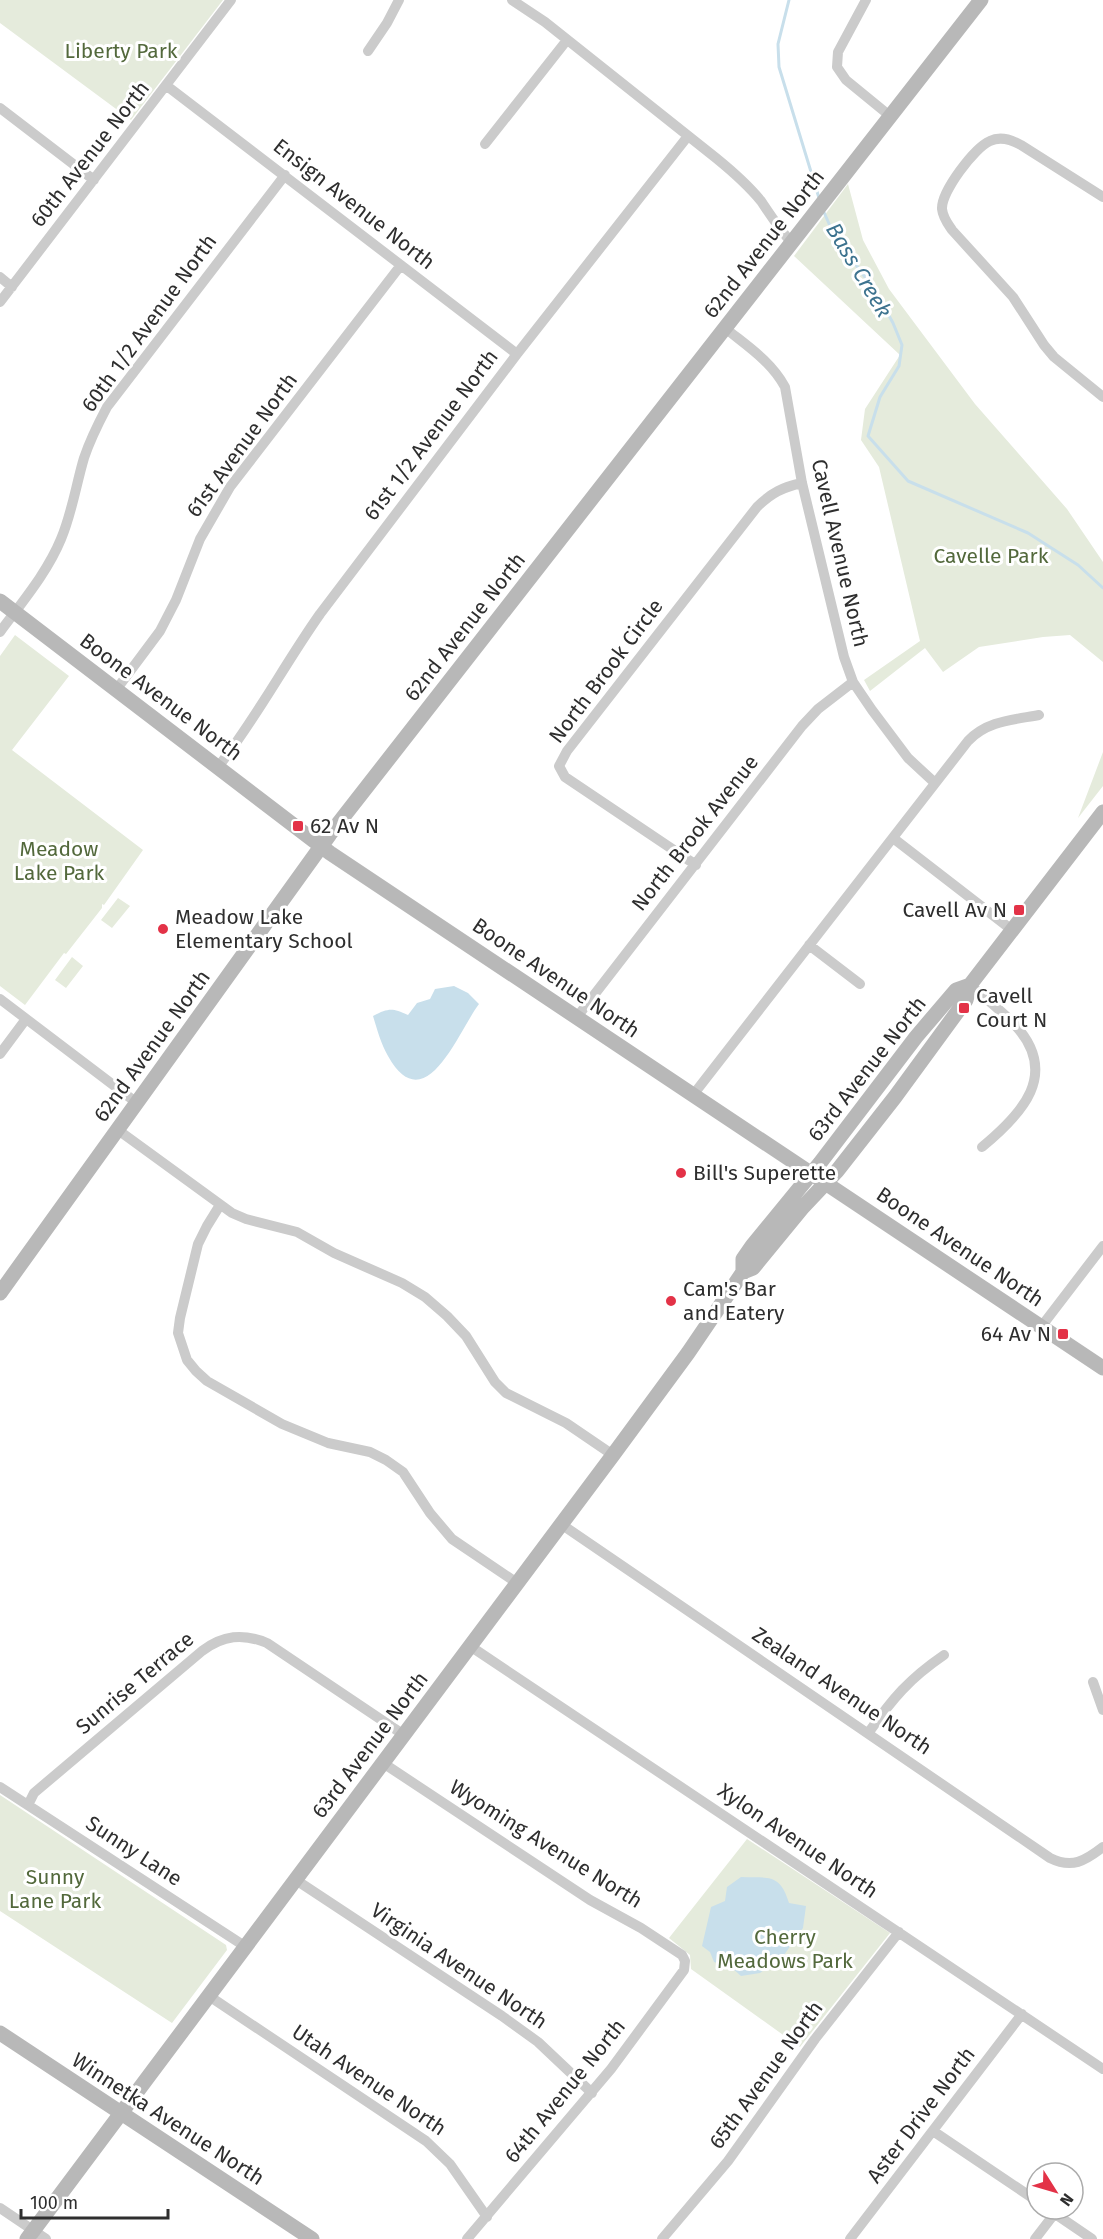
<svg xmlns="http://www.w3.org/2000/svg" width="1103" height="2239" font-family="'Fira Sans',sans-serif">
	<rect width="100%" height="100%" fill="#fff"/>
	<path fill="#e5ebdc" d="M0,0H223L131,120L0,23Z
		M848,184L863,240L889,289L975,404L1067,509L1103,562V662L1070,635L1043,637L979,647L943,672L925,648L870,691L864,680L920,641L879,467L861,440L865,409L900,355L794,256Z
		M15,635L69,676L12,750L143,850L104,905L102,904V908L66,954L64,953L25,1005L0,986V656Z
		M1103,752V786L1078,818Z
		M118,898L130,906L112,928L101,920Z
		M72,957L83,966L66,988L55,980Z
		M0,1795L226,1945L227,1950L172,2023L0,1911Z
		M747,1839L890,1933L800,2047L691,1969L690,1955L669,1938Z"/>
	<path fill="#c8dfeb" d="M454,986L468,993L479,1004C458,1032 425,1122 388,1056C381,1044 377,1029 373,1016C389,1008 392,1008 408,1015L417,1003L430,999L435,989Z
		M741,1877C769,1878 780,1873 789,1903L806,1906L803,1928L784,1955L760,1973L741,1976L732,1968L714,1962L710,1952L702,1946L711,1907L725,1901L727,1887Z"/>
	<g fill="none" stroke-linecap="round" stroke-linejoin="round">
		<path stroke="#c8dfeb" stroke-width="3" d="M789,0L778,44L779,67L819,198
			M823,210L834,235L876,292L893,323L902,345L899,366L880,397L868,436L908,481L1028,533L1078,565L1103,588"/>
		<path stroke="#cbcbcb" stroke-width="10" d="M512,0L545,22L716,158C732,171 748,185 761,201C771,216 780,230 792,243
			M866,0L838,52L837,67L846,80L890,116
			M368,51L387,23L399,0
			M167,86L517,354
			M0,108L94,180
			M485,144L567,40
			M1103,197L1021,145C1012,140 1000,136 990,141C974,148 941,192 942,209C943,218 948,224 952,230L1013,297L1044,345L1054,357L1103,397
			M0,277L12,287
			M0,302L231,0
			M725,328C747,346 771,361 785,387L802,483L844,657L853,682L872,710L908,758L935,783
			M0,632C22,602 47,573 61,539C72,513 76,485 84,458C90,440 98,424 107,407L285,175
			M116,690L160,631L176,600L200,539L230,487L401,265
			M218,767C256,719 284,665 320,614L517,354L688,136
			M893,838L1012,930
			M696,865L565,777L559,766L567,751L757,507C771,493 783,487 802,483
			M809,945L860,984
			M970,985C985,998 1001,1010 1015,1025C1060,1074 1022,1114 982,1147
			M0,999L137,1103
			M577,1017L802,726L818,709L853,682
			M0,1054L26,1019
			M693,1095L968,741C987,721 1012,720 1039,715
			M118,1130L232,1213L246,1219L297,1232L334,1253L402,1283L425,1297L447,1316L466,1336L495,1382L506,1393L566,1423L613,1455
			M220,1205L207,1226L198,1244L180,1318L178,1333L187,1360L196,1371L207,1381L282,1424L328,1443L370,1452L386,1460L403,1472L430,1513L452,1539L517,1583
			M1041,1327L1103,1246
			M561,1524L1050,1858C1072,1869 1085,1861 1103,1847
			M470,1646L1103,2069
			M1093,1682L1103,1710
			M869,1732C893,1698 909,1679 944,1655
			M383,1763L590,1900L641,1928L682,1955L685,1961L684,1970L611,2069L467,2239
			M0,1787L246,1947
			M28,1805L34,1793L202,1651C223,1635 243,1633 267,1643L404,1735
			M296,1880L502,2016L538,2042L592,2093
			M209,1996L426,2141L450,2164L487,2217
			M933,2131L1037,2201
			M0,2208L46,2239
			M1048,2209L1092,2239
			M662,2239L728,2161L815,2039L899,1932
			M850,2239L1022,2014
			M1035,2239L1055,2213"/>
		<path stroke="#b8b8b8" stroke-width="15" d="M0,601L330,853L1103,1368
			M743,1272V1259L752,1246L820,1163L916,1037L956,990L970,985
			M0,1293L330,834L981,0
			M0,2033L312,2239
			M27,2239L613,1455L688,1353L743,1272L753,1268L803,1207L837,1171L895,1097L966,1000L970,985L1103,812"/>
	</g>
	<g fill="#e33247" stroke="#fff" stroke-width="2">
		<rect x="292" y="820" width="12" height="12" rx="3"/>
		<rect x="1013" y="904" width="12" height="12" rx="3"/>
		<circle cx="163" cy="929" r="6"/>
		<rect x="958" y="1002" width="12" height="12" rx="3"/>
		<circle cx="681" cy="1173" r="6"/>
		<circle cx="671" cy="1301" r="6"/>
		<rect x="1057" y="1328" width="12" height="12" rx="3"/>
	</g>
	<g text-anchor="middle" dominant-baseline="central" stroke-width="6" stroke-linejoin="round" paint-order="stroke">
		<g font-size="21" fill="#53693c" stroke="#fff">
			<text x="121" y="51">Liberty Park</text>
			<text x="991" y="556">Cavelle Park</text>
			<text x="59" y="849">Meadow<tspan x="59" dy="24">Lake Park</tspan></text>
			<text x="55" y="1877">Sunny<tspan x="55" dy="24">Lane Park</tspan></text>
			<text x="785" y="1937">Cherry<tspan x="785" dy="24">Meadows Park</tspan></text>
		</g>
		<g font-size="21" fill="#2e2e2e" stroke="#fff">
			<text transform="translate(90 154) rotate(-52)">60th Avenue North</text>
			<text transform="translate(354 204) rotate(38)">Ensign Avenue North</text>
			<text transform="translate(764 244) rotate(-52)">62nd Avenue North</text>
			<text transform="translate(149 323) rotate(-54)">60th 1/2 Avenue North</text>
			<text transform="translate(431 435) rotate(-53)">61st 1/2 Avenue North</text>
			<text transform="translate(242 445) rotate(-54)">61st Avenue North</text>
			<text transform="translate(840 553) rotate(77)">Cavell Avenue North</text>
			<text transform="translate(465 627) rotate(-52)">62nd Avenue North</text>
			<text transform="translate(606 671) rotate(-53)">North Brook Circle</text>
			<text transform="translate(161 697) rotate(37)">Boone Avenue North</text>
			<text transform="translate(695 833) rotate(-52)">North Brook Avenue</text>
			<text transform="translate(556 978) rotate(34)">Boone Avenue North</text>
			<text transform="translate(152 1046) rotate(-54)">62nd Avenue North</text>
			<text transform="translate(867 1069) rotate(-52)">63rd Avenue North</text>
			<text transform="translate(960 1247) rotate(34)">Boone Avenue North</text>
			<text transform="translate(135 1683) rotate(-40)">Sunrise Terrace</text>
			<text transform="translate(842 1691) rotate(34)">Zealand Avenue North</text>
			<text transform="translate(370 1745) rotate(-53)">63rd Avenue North</text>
			<text transform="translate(798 1841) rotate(34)">Xylon Avenue North</text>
			<text transform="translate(546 1844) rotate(32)">Wyoming Avenue North</text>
			<text transform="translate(134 1851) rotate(33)">Sunny Lane</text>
			<text transform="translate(459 1966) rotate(34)">Virginia Avenue North</text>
			<text transform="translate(766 2075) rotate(-54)">65th Avenue North</text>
			<text transform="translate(369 2080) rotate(34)">Utah Avenue North</text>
			<text transform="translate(565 2091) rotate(-51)">64th Avenue North</text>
			<text transform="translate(921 2115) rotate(-53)">Aster Drive North</text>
			<text transform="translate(168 2119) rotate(33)">Winnetka Avenue North</text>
		</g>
		<g font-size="21" fill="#2e2e2e" stroke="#fff" text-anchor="start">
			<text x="310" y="826">62 Av N</text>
			<text x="1007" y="910" text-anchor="end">Cavell Av N</text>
			<text x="175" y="917">Meadow Lake<tspan x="175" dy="24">Elementary School</tspan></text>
			<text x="976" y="996">Cavell<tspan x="976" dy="24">Court N</tspan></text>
			<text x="693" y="1173">Bill's Superette</text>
			<text x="683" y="1289">Cam's Bar<tspan x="683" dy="24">and Eatery</tspan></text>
			<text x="1051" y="1334" text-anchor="end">64 Av N</text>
		</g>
		<g font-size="22" font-style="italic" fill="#3d738f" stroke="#fff">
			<text transform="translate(859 270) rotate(59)">Bass Creek</text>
		</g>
	</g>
	<g transform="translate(1055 2191) rotate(127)"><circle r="28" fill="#ffffff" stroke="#ababab" stroke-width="1.5"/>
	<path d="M0-4.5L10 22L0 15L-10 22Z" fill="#e33247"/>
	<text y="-9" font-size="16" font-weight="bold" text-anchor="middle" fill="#2e2e2e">N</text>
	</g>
	<path d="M21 2209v9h147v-9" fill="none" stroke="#2e2e2e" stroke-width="3"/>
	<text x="30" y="2209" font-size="18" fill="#2e2e2e" stroke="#ffffff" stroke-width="4.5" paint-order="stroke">100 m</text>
</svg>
